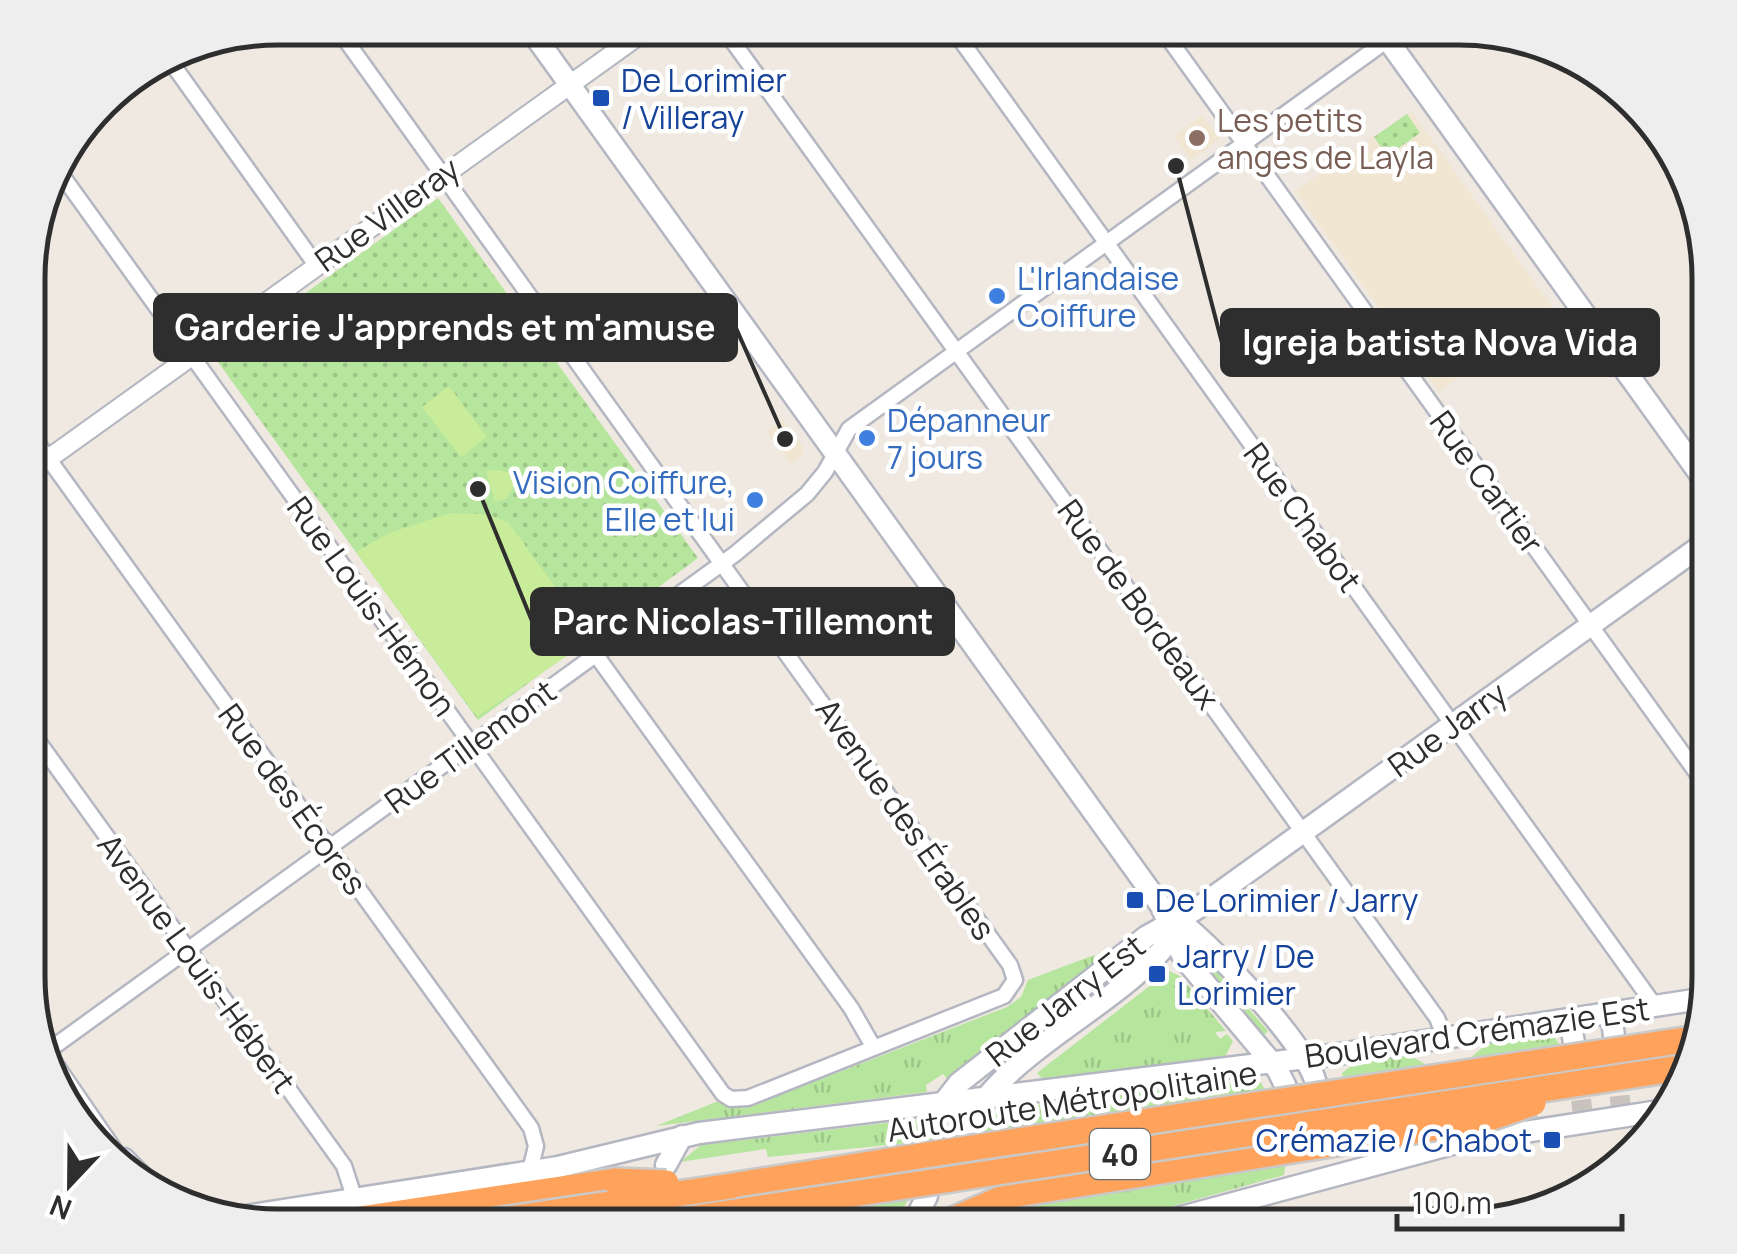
<svg xmlns="http://www.w3.org/2000/svg" width="1737" height="1254" font-family="Manrope,sans-serif">
	<defs>
		<pattern id="grass-tufts" width="24" height="20" patternUnits="userSpaceOnUse" patternTransform="scale(2.5)"><rect width="24" height="20" fill="#b6e59e"/><path d="M3 7l-1-3M5 7V3M7 7l1-3M15 17l-1-3M17 17v-4M19 17l1-3" fill="none" stroke="#9dc588"/></pattern>
		<pattern id="park-dots" width="8" height="8" patternUnits="userSpaceOnUse" patternTransform="scale(2.5)"><rect width="8" height="8" fill="#b6e59e"/><path d="M2 2h.1M6 6h.1" fill="none" stroke="#9dc588" stroke-width="1.8" stroke-linecap="round"/></pattern>
	</defs>
	<rect width="100%" height="100%" fill="#efe9e1"/>
	<path fill="#f0e6d1" d="M1411,111L1561,319L1505,359L1497,349L1439,391L1295,191Z
		M1202,115L1220,139L1191,160L1174,136Z
		M783,420L803,447V456L791,464L767,431Z"/>
	<path fill="url(#grass-tufts)" d="M1197,949L1268,1031L1262,1037L1194,951Z
		M1094,955L1097,962L1088,970L948,1080L943,1074L926,1085L927,1092L656,1126L716,1102L749,1107L1007,1007L1021,997L1028,980Z
		M1169,971L1180,976L1226,1031L1215,1032L1220,1039L1227,1034L1233,1041L1225,1057L1043,1079L1037,1073Z
		M1552,1034L1560,1045L1468,1060L1489,1042Z
		M1410,1055L1428,1066L1343,1079L1342,1073L1355,1063Z
		M1259,1079L1265,1090L977,1134L993,1116L1009,1108Z
		M928,1118L939,1122L938,1140L768,1157L766,1149L680,1162L701,1145Z
		M1286,1160L1284,1175L1102,1226H954L986,1209Z
		M908,1200L893,1226H800L858,1217L857,1207Z"/>
	<path fill="url(#park-dots)" d="M1407,114L1420,133L1387,156L1374,137Z
		M438,198L698,558L478,720L215,358Z"/>
	<path fill="#c9ec9a" d="M449,386L487,437L461,457L422,407Z
		M497,470L520,475L507,498L495,502L486,471Z
		M450,513L486,514L509,523L590,635L580,647L477,717L356,552L389,533Z"/>
	<g fill="none" stroke-linecap="round" stroke-linejoin="round">
		<path stroke="#c8c4bd" stroke-width="20" stroke-dasharray="20 10" stroke-linecap="butt" d="M1614,1036L1621,1109
			M1577,1070L1583,1115"/>
		<g stroke="#b4b7c1" stroke-width="19">
			<path id="minor" d="M723,28L1437,1018L1445,1038
				M952,28L1655,1006
				M1161,28L1709,790
				M168,58L316,265
				M56,167L723,1094L731,1099L748,1098L1004,996L1015,980L1010,965L337,28
				M30,433L531,1128L536,1146L530,1171
				M596,655L851,1008L874,1048
				M30,730L344,1166L355,1200
				M45,1053L735,554L807,494L825,472L849,429L1404,28"/>
		</g>
		<g stroke="#b4b7c1" stroke-width="22">
			<path id="tertiary" d="M30,472L649,28"/>
		</g>
		<g stroke="#b4b7c1" stroke-width="25">
			<path id="secondary" d="M529,28L1161,906L1183,957L1277,1069L1286,1087
				M1379,28L1709,487
				M1170,913C1208,941 1304,1040 1316,1083
				M1611,1012L1614,1036
				M1570,1019L1574,1043
				M45,1054L128,1175
				M944,1102L959,1083L1147,936L1195,910L1709,540
				M960,1136C1009,1043 1117,1012 1178,931
				M124,1159L148,1183
				M666,1165L682,1136
				M239,1217L558,1167L699,1133L1339,1054L1707,998
				M912,1226L927,1196
				M1148,1226L1460,1142L1665,1110"/>
		</g>
		<g stroke="#c9c9c9" stroke-width="30">
			<path id="motorway" d="M731,1186L945,1152
				M313,1226L615,1181
				M939,1226L1010,1195L1274,1153"/>
		</g>
		<use href="#minor" stroke="#fff" stroke-width="14"/>
		<use href="#tertiary" stroke="#fff" stroke-width="18"/>
		<use href="#secondary" stroke="#fff" stroke-width="20"/>
		<use href="#motorway" stroke="#ffa35c" stroke-width="25"/>
		<g stroke="#c9c9c9" stroke-width="30" stroke-linecap="butt">
			<path id="motorway-bridge" d="M945,1152L1691,1039
				M1274,1153L1484,1120L1533,1103
				M615,1181L666,1183
				M462,1226L731,1186
				M643,1226L1680,1068"/>
		</g>
		<use href="#motorway-bridge" stroke="#ffa35c" stroke-width="25"/>
	</g>
	<g fill="#1a4fb4" stroke="#fff" stroke-width="4">
		<rect x="591" y="88" width="20" height="20" rx="5"/>
		<rect x="1125" y="890" width="20" height="20" rx="5"/>
		<rect x="1147" y="964" width="20" height="20" rx="5"/>
		<rect x="1542" y="1130" width="20" height="20" rx="5"/>
	</g>
	<circle fill="#8d6e63" stroke="#fff" stroke-width="4" cx="1197" cy="138" r="10"/>
	<g fill="#3f7fe0" stroke="#fff" stroke-width="4">
		<circle cx="997" cy="296" r="10"/>
		<circle cx="867" cy="438" r="10"/>
		<circle cx="755" cy="500" r="10"/>
	</g>
	<g text-anchor="middle" dominant-baseline="central" stroke-width="9" stroke-linejoin="round" paint-order="stroke">
		<rect fill="#fff" stroke="#6d6d6d" stroke-width="2.5" x="1090" y="1129" width="60" height="50" rx="8"/>
		<g font-size="30" font-weight="bold" fill="#2e2e2e">
			<text x="1120" y="1154">40</text>
		</g>
		<g font-size="32" fill="#164399" stroke="#fff" text-anchor="start">
			<text x="621" y="80">De Lorimier<tspan x="621" dy="37">/ Villeray</tspan></text>
			<text x="1155" y="900">De Lorimier / Jarry</text>
			<text x="1177" y="956">Jarry / De<tspan x="1177" dy="37">Lorimier</tspan></text>
			<text x="1532" y="1140" text-anchor="end">Crémazie / Chabot</text>
		</g>
		<g font-size="32" fill="#785e54" stroke="#fff" text-anchor="start">
			<text x="1217" y="120">Les petits<tspan x="1217" dy="37">anges de Layla</tspan></text>
		</g>
		<g font-size="32" fill="#2e2e2e" stroke="#fff">
			<text transform="translate(387 214) rotate(-36)">Rue Villeray</text>
			<text transform="translate(1487 482) rotate(54)">Rue Cartier</text>
			<text transform="translate(1303 517) rotate(54)">Rue Chabot</text>
			<text transform="translate(1139 604) rotate(54)">Rue de Bordeaux</text>
			<text transform="translate(372 606) rotate(54)">Rue Louis-Hémon</text>
			<text transform="translate(1447 729) rotate(-36)">Rue Jarry</text>
			<text transform="translate(470 746) rotate(-36)">Rue Tillemont</text>
			<text transform="translate(293 799) rotate(54)">Rue des Écores</text>
			<text transform="translate(906 819) rotate(55)">Avenue des Érables</text>
			<text transform="translate(197 963) rotate(54)">Avenue Louis-Hébert</text>
			<text transform="translate(1065 1000) rotate(-38)">Rue Jarry Est</text>
			<text transform="translate(1477 1032) rotate(-8)">Boulevard Crémazie Est</text>
			<text transform="translate(1072 1101) rotate(-9)">Autoroute Métropolitaine</text>
		</g>
		<g font-size="32" fill="#366cbe" stroke="#fff" text-anchor="start">
			<text x="1017" y="278">L'Irlandaise<tspan x="1017" dy="37">Coiffure</tspan></text>
			<text x="887" y="420">Dépanneur<tspan x="887" dy="37">7 jours</tspan></text>
			<text x="735" y="482" text-anchor="end">Vision Coiffure,<tspan x="735" dy="37">Elle et lui</tspan></text>
		</g>
	</g>
	<path d="M0 0H1737V1254H0ZM278 45H1459A233 233 0 0 1 1692 278V976A233 233 0 0 1 1459 1209H278A233 233 0 0 1 45 976V278A233 233 0 0 1 278 45Z" fill="#eee" fill-rule="evenodd"/>
	<path fill="none" stroke="#2e2e2e" stroke-width="5" d="M278 45H1459A233 233 0 0 1 1692 278V976A233 233 0 0 1 1459 1209H278A233 233 0 0 1 45 976V278A233 233 0 0 1 278 45Z"/>
	<path fill="none" stroke="#2e2e2e" stroke-width="4" d="M785 439L736 328M1176 166L1222 343M478 489L532 621"/>
	<g fill="#2e2e2e" stroke="#fff" stroke-width="4">
		<circle cx="785" cy="439" r="10"/>
		<circle cx="1176" cy="166" r="10"/>
		<circle cx="478" cy="489" r="10"/>
	</g>
	<g fill="#2e2e2e" stroke="#2e2e2e" stroke-width="4">
		<rect x="155" y="295" width="581" height="65" rx="10"/>
		<rect x="1222" y="310" width="436" height="65" rx="10"/>
		<rect x="532" y="589" width="421" height="65" rx="10"/>
	</g>
	<g font-size="35" text-anchor="middle" font-weight="bold" fill="#fff">
		<text x="445" y="340">Garderie J'apprends et m'amuse</text>
		<text x="1440" y="355">Igreja batista Nova Vida</text>
		<text x="743" y="634">Parc Nicolas-Tillemont</text>
	</g>
	<g transform="translate(70 1184) rotate(202)" stroke="#ffffff" stroke-width="8" paint-order="stroke">
	<path d="M0-8L18 38L0 25L-18 38Z" fill="#2e2e2e"/>
	<text y="-15" font-size="28" font-weight="bold" text-anchor="middle" fill="#2e2e2e">N</text>
	</g>
	<path d="M1397 1214v15h225v-15" fill="none" stroke="#2e2e2e" stroke-width="5"/>
	<text x="1412" y="1214" font-size="30" fill="#2e2e2e" stroke="#ffffff" stroke-width="8" paint-order="stroke">100 m</text>
</svg>
